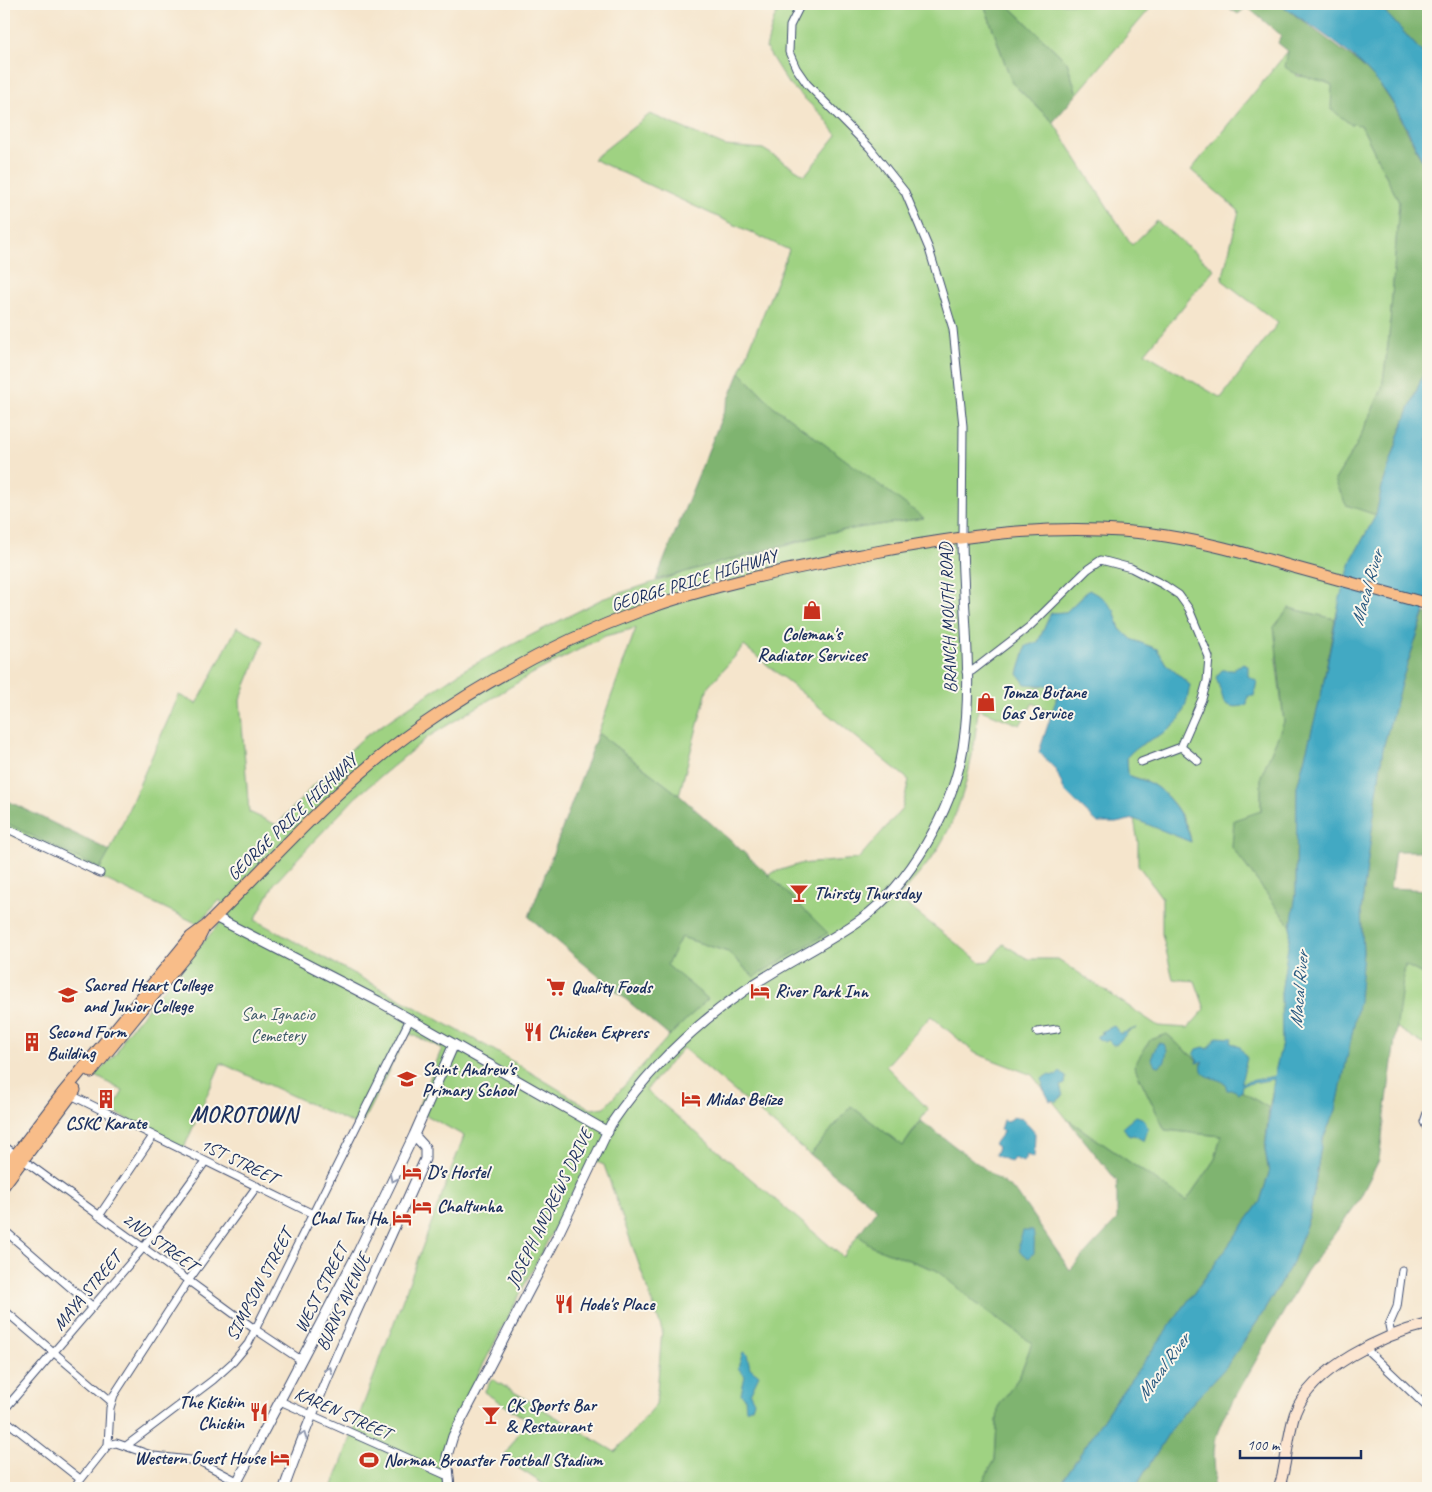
<svg xmlns="http://www.w3.org/2000/svg" width="1432" height="1492" font-family="Caveat,sans-serif">
	<rect width="100%" height="100%" fill="#fbf7ec"/>
	<filter id="ink" filterUnits="userSpaceOnUse"><feTurbulence type="fractalNoise" baseFrequency=".02" numOctaves="2"/><feDisplacementMap in="SourceGraphic" scale="10" xChannelSelector="R" yChannelSelector="G"/><feConvolveMatrix kernelMatrix="1 2 1 2 8 2 1 2 1" color-interpolation-filters="sRGB"/></filter>
	<filter id="wash" filterUnits="userSpaceOnUse"><feTurbulence type="fractalNoise" baseFrequency=".0096" numOctaves="4" result="noise"/><feDisplacementMap in="SourceGraphic" scale="20" xChannelSelector="R" yChannelSelector="G"/><feGaussianBlur stdDeviation="1.12" result="paint"/><feColorMatrix in="noise" values="0 0 0 0 0 0 0 0 0 0 0 0 0 0 0 0 0 1.4 0 .05"/><feComposite in="paint" operator="in"/></filter>
	<g filter="url(#wash)">
		<rect width="100%" height="100%" fill="#f5e5cc"/>
		<path fill="#9fd282" stroke="#5d8070" fill-rule="evenodd" d="M782,4H984L1012,83L1053,122L1132,245L1157,221L1214,269L1145,353L1221,398L1278,323L1222,280L1239,211L1191,170L1288,51L1297,76L1318,78L1332,85L1361,125L1399,202L1389,337L1382,389L1356,446L1335,480L1346,504L1376,515L1352,559L1335,619L1289,608L1276,659L1284,722L1261,776V811L1232,847L1292,928L1281,993L1282,1043L1269,1108C1232,1086 1198,1064 1167,1034L1134,1066L1165,1130L1221,1136L1215,1159L1186,1201L1067,1119L1032,1075L975,1053L931,1016L886,1066L928,1109L903,1146L851,1106L810,1155L683,1048L646,1090L843,1257L858,1235L873,1247L936,1270L977,1304L1032,1343L1019,1377L998,1407L995,1460L979,1488H549L503,1458L527,1420L484,1392L492,1379L615,1452L656,1405L662,1330L604,1165L590,1159L454,1421L441,1455L443,1488H332L464,1136L417,1110L442,1048L408,1033L360,1127L221,1063L184,1148L112,1111L123,1091L94,1075C109,1063 119,1053 125,1035L229,912L220,900L198,924L4,831V822L100,868L110,851L179,695L197,704L237,627L264,641L240,700L249,812L277,825L314,785L363,738L465,669L602,599L707,565L768,551L832,532L923,518L773,406L740,372L789,250L593,159L650,114L725,146L763,149L805,175L837,135L823,116L787,82L766,48L774,19ZM1089,590L1114,610L1120,629L1133,640L1157,649L1166,664L1190,685L1177,722L1134,748L1127,757L1128,775C1136,778 1146,780 1153,785C1171,796 1189,822 1191,842L1134,818L1138,843V865L1162,898V934L1173,979L1195,981L1205,1009L1188,1028L1158,1026L1058,959H1028L1003,944L990,961L980,962L898,898C908,886 919,875 928,863C961,820 974,761 978,709L1020,725L1033,703L1052,714L1059,691L1054,686H1037L1018,674L1026,646L1038,642L1051,613L1066,612ZM636,628L598,733L679,795L708,687L744,646L909,780L902,809L858,859L800,864L768,874L827,933L754,977L728,952L681,937L666,965L708,999L669,1036L605,1107L591,1109L492,1049L255,920L274,884L312,843L356,797L428,737L530,675L605,636Z
			M1007,4H1154L1077,94L1067,62Z
			M1405,965L1428,977V1047L1396,1027Z"/>
		<path fill="#7fb470" stroke="#4d7267" d="M984,4H1007L1067,62L1077,94L1053,122L1012,83Z
			M1223,4H1280L1359,63L1377,80L1396,109L1428,173V362L1403,425L1382,487L1376,515L1346,505L1335,480L1356,446L1382,389L1389,337L1399,202L1361,125L1350,124L1331,109L1332,85C1315,77 1300,79 1285,67L1288,51L1278,43L1281,35L1247,7L1238,14Z
			M1378,4H1428V59Z
			M740,372L773,406L924,518L832,532L656,580Z
			M1289,608L1335,619L1321,696L1297,787L1296,894L1292,928L1232,847L1234,820L1261,811V776L1284,722L1274,627Z
			M1425,613L1428,614V843L1425,851H1395L1390,888L1428,890V977L1405,965L1379,1160L1358,1202L1307,1271L1222,1420C1217,1432 1214,1443 1214,1456C1214,1468 1217,1476 1212,1488H1135L1168,1434L1185,1411L1245,1340L1259,1319L1293,1262L1310,1214L1322,1140L1336,1110L1354,1022L1363,952L1361,911L1383,747L1402,680Z
			M598,733L679,795L768,874L828,933L754,977L728,952L681,937L667,965L708,999L669,1036L529,917Z
			M4,799L110,851L100,869L4,822Z
			M1167,1034C1198,1064 1232,1086 1269,1108L1265,1149L1269,1173L1260,1202L1111,1407L1058,1488H979L995,1460L998,1407L1019,1377L1032,1343L977,1304L936,1270L873,1247L858,1235L877,1209L810,1155L851,1106L903,1146L921,1121L1017,1193L1070,1270L1117,1220V1181L1067,1119L1186,1201L1215,1159L1221,1136L1165,1130L1134,1066L1150,1040Z"/>
		<path fill="#43a9c3" stroke="#2f6c90" d="M1280,4H1378L1428,59V173C1413,142 1399,106 1376,80C1350,49 1312,27 1280,4Z
			M1428,362V602L1402,680L1383,748L1361,911L1363,952L1359,1001L1336,1110L1322,1140L1310,1214L1293,1262L1259,1319L1226,1367L1185,1411L1168,1434L1135,1488H1058L1111,1407L1260,1202L1269,1173L1265,1149L1274,1079L1242,1085L1241,1092L1238,1093L1234,1090H1227L1225,1083C1216,1077 1196,1078 1203,1061L1197,1063L1198,1060L1194,1055L1197,1049L1204,1047L1208,1049L1217,1037L1232,1038L1231,1043L1240,1047L1247,1058L1241,1083L1274,1076L1282,1043L1281,993L1296,894L1297,787L1321,696L1340,598L1352,559L1376,515L1382,487L1403,425Z
			M1089,590L1103,598L1114,610L1120,629L1133,640L1157,649L1166,664L1190,685C1188,696 1185,712 1178,721C1166,737 1140,740 1127,757L1128,775C1136,779 1146,780 1153,785C1172,797 1187,821 1191,842L1134,819L1116,823H1098L1065,792L1056,770L1039,752L1059,691L1054,686L1025,684L1018,674L1026,646L1038,642L1051,613L1066,612Z
			M1243,663L1248,666V676L1257,681L1254,696H1248L1247,704C1239,708 1230,708 1224,702L1216,677L1222,670H1233Z
			M1114,1026L1120,1034L1137,1028L1129,1031L1117,1044L1113,1045L1108,1040L1105,1042L1097,1038V1036L1104,1033L1101,1032Z
			M1158,1043L1164,1044L1167,1051L1165,1061L1159,1066L1155,1065L1151,1058Z
			M1060,1072L1066,1077L1065,1084L1060,1086L1063,1096L1056,1102L1054,1100L1050,1101L1043,1088L1042,1079L1047,1075L1056,1076Z
			M1136,1116L1144,1119L1148,1129L1144,1141L1134,1135L1129,1136L1123,1127Z
			M1014,1117L1023,1119L1035,1133L1034,1158L1027,1155L1023,1162L1014,1158L1011,1162L995,1155L998,1147L994,1144L1004,1131L1000,1130L1003,1120L1007,1121Z
			M1023,1231H1033C1035,1239 1034,1246 1034,1253L1029,1258L1020,1252L1019,1243Z
			M743,1352L747,1354L750,1368L759,1375L750,1394L754,1401L752,1407L746,1410L745,1398L741,1394L745,1376L738,1368Z"/>
		<g fill="none" stroke-linecap="round" stroke-linejoin="round">
			<path stroke="#43a9c3" stroke-width="2.5" d="M4,1153L9,1157"/>
		</g>
	</g>
	<g filter="url(#ink)">
		<g fill="none" stroke-linecap="round" stroke-linejoin="round">
			<g stroke="#3c4a6e" stroke-width="9">
				<path id="minor" d="M801,4L790,26L789,52L796,68L807,84L870,148L905,192L929,249L953,329L963,426L962,536
					M966,672L972,671L1029,627L1088,569L1101,560L1131,568L1164,585L1179,595L1189,609L1209,657L1207,681L1202,699L1181,747L1198,761
					M1141,762L1181,747
					M4,827L100,873
					M1427,866L1428,859
					M1037,1032L1057,1029
					M71,1095L313,1214
					M1428,1110L1424,1122L1428,1130
					M4,1146L256,1330L301,1360
					M99,1216L153,1136
					M4,1230L93,1307
					M4,1310L112,1402
					M1391,1335L1389,1325L1397,1307L1402,1270
					M1365,1348L1428,1408
					M280,1401L448,1476
					M4,1410L143,1248L205,1162
					M4,1419L80,1479
					M108,1445L110,1408L114,1395L188,1281L257,1186
					M108,1445L116,1443L154,1456L199,1461L237,1481
					M126,1446L213,1380L233,1362L248,1344L410,1019
					M74,1488L108,1445"/>
			</g>
			<g stroke="#3c4a6e" stroke-width="11">
				<path id="tertiary" d="M215,917L378,1001L608,1132
					M234,1488L358,1252L414,1135L454,1044
					M284,1488C324,1376 377,1269 425,1159V1147L414,1135
					M450,1488L447,1456L453,1436L556,1239L611,1124C647,1071 692,1027 744,991C781,965 823,946 860,920C911,884 953,808 963,748C974,679 962,606 962,536"/>
			</g>
			<g stroke="#3c4a6e" stroke-width="12">
				<path id="secondary" d="M1279,1488C1287,1464 1287,1437 1295,1413C1312,1368 1385,1334 1428,1324"/>
			</g>
			<g stroke="#3c4a6e" stroke-width="13">
				<path id="trunk" d="M91,1072L197,942L203,930
					M4,1170L62,1094L191,937L206,926C275,858 338,784 418,728C487,680 561,640 640,611C716,583 796,568 876,552C972,534 1069,521 1166,536C1211,543 1254,556 1297,568C1341,580 1385,592 1428,604
					M4,1185L75,1090"/>
			</g>
			<use href="#minor" stroke="#fff" stroke-width="7"/>
			<use href="#tertiary" stroke="#fff" stroke-width="9"/>
			<use href="#secondary" stroke="#fce5d0" stroke-width="10"/>
			<use href="#trunk" stroke="#f8bd89" stroke-width="11"/>
		</g>
		<defs><path id="oneway-chevron" d="M-2-3.5L2.5 0L-2 3.5" fill="none" stroke-width="1.6" stroke-linecap="round" stroke-linejoin="round" transform="scale(1.25)"/></defs>
		<g stroke="#8d97ae">
			<use href="#oneway-chevron" transform="translate(393 1179) rotate(116)"/>
			<use href="#oneway-chevron" transform="translate(329 1370) rotate(-66)"/>
			<use href="#oneway-chevron" transform="translate(303 1435) rotate(-70)"/>
		</g>
	</g>
	<defs>
		<g id="shop-bare" transform="scale(1.5)"><path d="M-5-2.5h2.3a2.7 3.5 0 0 1 5.4 0H5L5.5 6h-11ZM-1.5-2.5h3a1.5 2.3 0 0 0-3 0Z" fill="#c8321e" stroke="#fbf7ec" stroke-width="2.5" paint-order="stroke"/></g>
		<g id="bar-bare" transform="scale(1.5)"><path d="M-6-5H6L.8 .8V4.5H3.5V6h-7V4.5H-.8V.8Z" fill="#c8321e" stroke="#fbf7ec" stroke-width="2.5" paint-order="stroke"/></g>
		<g id="supermarket-bare" transform="scale(1.5)"><path d="M-6-5.5h2.5l.6 2H6L4.5 2H-2.5L-4.4-4H-6ZM-1.5 3.2a1.3 1.3 0 1 0 .1 0ZM3 3.2a1.3 1.3 0 1 0 .1 0Z" fill="#c8321e" stroke="#fbf7ec" stroke-width="2.5" paint-order="stroke"/></g>
		<g id="hotel-bare" transform="scale(1.5)"><path d="M-6-4.5h1.5V1H6V5H4.5V3h-9V5H-6ZM-4 0a1.8 1.8 0 1 1 3.6 0ZM.5 0V-2.5h3Q6-2.5 6 0Z" fill="#c8321e" stroke="#fbf7ec" stroke-width="2.5" paint-order="stroke"/></g>
		<g id="university-bare" transform="scale(1.5)"><path d="M0-5L7-2L0 1L-7-2ZM-4 1L0 2.5L4 1V4Q0 6-4 4Z" fill="#c8321e" stroke="#fbf7ec" stroke-width="2.5" paint-order="stroke"/></g>
		<g id="restaurant-bare" transform="scale(1.5)"><path d="M-5-6h1v4h1v-4h1v4h1v-4h1v5L-1.5 .5V6h-2V.5L-5-1ZM5-6V6H3V1.5H1.5Q1.5-4 5-6Z" fill="#c8321e" stroke="#fbf7ec" stroke-width="2.5" paint-order="stroke"/></g>
		<g id="building-bare" transform="scale(1.5)"><path d="M-4-6H4V6H1V3H-1V6H-4ZM-2.5-4.3h1.7v1.8h-1.7ZM.8-4.3h1.7v1.8H.8ZM-2.5-1h1.7V.8h-1.7ZM.8-1h1.7V.8H.8Z" fill="#c8321e" stroke="#fbf7ec" stroke-width="2.5" paint-order="stroke"/></g>
		<g id="school-bare" transform="scale(1.5)"><path d="M0-5L7-2L0 1L-7-2ZM-4 1L0 2.5L4 1V4Q0 6-4 4Z" fill="#c8321e" stroke="#fbf7ec" stroke-width="2.5" paint-order="stroke"/></g>
		<g id="stadium-bare" transform="scale(1.5)"><path d="M0-5a6.5 5 0 1 0 0 10a6.5 5 0 1 0 0-10ZM-3.5-1.8h7v3.6h-7Z" fill="#c8321e" stroke="#fbf7ec" stroke-width="2.5" paint-order="stroke"/></g>
	</defs>
	<g fill-rule="evenodd">
		<use href="#shop-bare" x="812" y="610"/>
		<use href="#shop-bare" x="986" y="702"/>
		<use href="#bar-bare" x="799" y="893"/>
		<use href="#supermarket-bare" x="556" y="987"/>
		<use href="#hotel-bare" x="760" y="991"/>
		<use href="#university-bare" x="68" y="995"/>
		<use href="#restaurant-bare" x="533" y="1032"/>
		<use href="#building-bare" x="32" y="1042"/>
		<use href="#school-bare" x="407" y="1079"/>
		<use href="#building-bare" x="106" y="1099"/>
		<use href="#hotel-bare" x="691" y="1099"/>
		<use href="#hotel-bare" x="412" y="1172"/>
		<use href="#hotel-bare" x="422" y="1206"/>
		<use href="#hotel-bare" x="402" y="1218"/>
		<use href="#restaurant-bare" x="564" y="1304"/>
		<use href="#restaurant-bare" x="259" y="1412"/>
		<use href="#bar-bare" x="491" y="1415"/>
		<use href="#hotel-bare" x="280" y="1458"/>
		<use href="#stadium-bare" x="369" y="1460"/>
	</g>
	<g text-anchor="middle" dominant-baseline="central" stroke-width="4" stroke-linejoin="round" paint-order="stroke">
		<g font-size="18" fill="#1b2f5e" stroke="#fbf7ec">
			<text transform="translate(694 580) rotate(-17)">GEORGE PRICE HIGHWAY</text>
			<text transform="translate(948 618) rotate(-92)">BRANCH MOUTH ROAD</text>
			<text transform="translate(292 817) rotate(-44)">GEORGE PRICE HIGHWAY</text>
			<text transform="translate(239 1161) rotate(26)">1ST STREET</text>
			<text transform="translate(549 1208) rotate(-64)">JOSEPH ANDREWS DRIVE</text>
			<text transform="translate(160 1242) rotate(36)">2ND STREET</text>
			<text transform="translate(259 1285) rotate(-62)">SIMPSON STREET</text>
			<text transform="translate(321 1288) rotate(-63)">WEST STREET</text>
			<text transform="translate(87 1291) rotate(-50)">MAYA STREET</text>
			<text transform="translate(343 1302) rotate(-65)">BURNS AVENUE</text>
			<text transform="translate(343 1413) rotate(24)">KAREN STREET</text>
		</g>
		<g font-size="18" font-weight="bold" fill="#1b2f5e" stroke="#fbf7ec" text-anchor="start">
			<text x="812" y="634" text-anchor="middle">Coleman's<tspan x="812" dy="21">Radiator Services</tspan></text>
			<text x="1001" y="692">Tomza Butane<tspan x="1001" dy="21">Gas Service</tspan></text>
			<text x="814" y="893">Thirsty Thursday</text>
			<text x="83" y="985">Sacred Heart College<tspan x="83" dy="21">and Junior College</tspan></text>
			<text x="571" y="987">Quality Foods</text>
			<text x="775" y="991">River Park Inn</text>
			<text x="47" y="1032">Second Form<tspan x="47" dy="21">Building</tspan></text>
			<text x="548" y="1032">Chicken Express</text>
			<text x="422" y="1069">Saint Andrew's<tspan x="422" dy="21">Primary School</tspan></text>
			<text x="706" y="1099">Midas Belize</text>
			<text x="106" y="1123" text-anchor="middle">CSKC Karate</text>
			<text x="427" y="1172">D's Hostel</text>
			<text x="437" y="1206">Chaltunha</text>
			<text x="387" y="1218" text-anchor="end">Chal Tun Ha</text>
			<text x="579" y="1304">Hode's Place</text>
			<text x="244" y="1402" text-anchor="end">The Kickin<tspan x="244" dy="21">Chickin</tspan></text>
			<text x="506" y="1405">CK Sports Bar<tspan x="506" dy="21">&amp; Restaurant</tspan></text>
			<text x="265" y="1458" text-anchor="end">Western Guest House</text>
			<text x="384" y="1460">Norman Broaster Football Stadium</text>
		</g>
		<g font-size="18" fill="#3c5867" stroke="#fbf7ec">
			<text x="278" y="1014">San Ignacio<tspan x="278" dy="21">Cemetery</tspan></text>
		</g>
		<g font-size="19" font-style="italic" fill="#295a81" stroke="#fbf7ec">
			<text transform="translate(1367 588) rotate(-74)">Macal River</text>
			<text transform="translate(1299 990) rotate(-85)">Macal River</text>
			<text transform="translate(1163 1367) rotate(-54)">Macal River</text>
		</g>
		<g font-size="22" font-weight="bold" letter-spacing="1" fill="#1b2f5e" stroke="#fbf7ec">
			<text x="244" y="1115">MOROTOWN</text>
		</g>
	</g>
	<rect width="1432" height="1492" fill="none" stroke="#fbf7ec" stroke-width="20"/>
	<path d="M1240 1450v8h121v-8" fill="none" stroke="#1b2f5e" stroke-width="2.5"/>
	<text x="1247" y="1450" font-size="15" fill="#1b2f5e" stroke="#fbf7ec" stroke-width="4" paint-order="stroke">100 m</text>
</svg>
